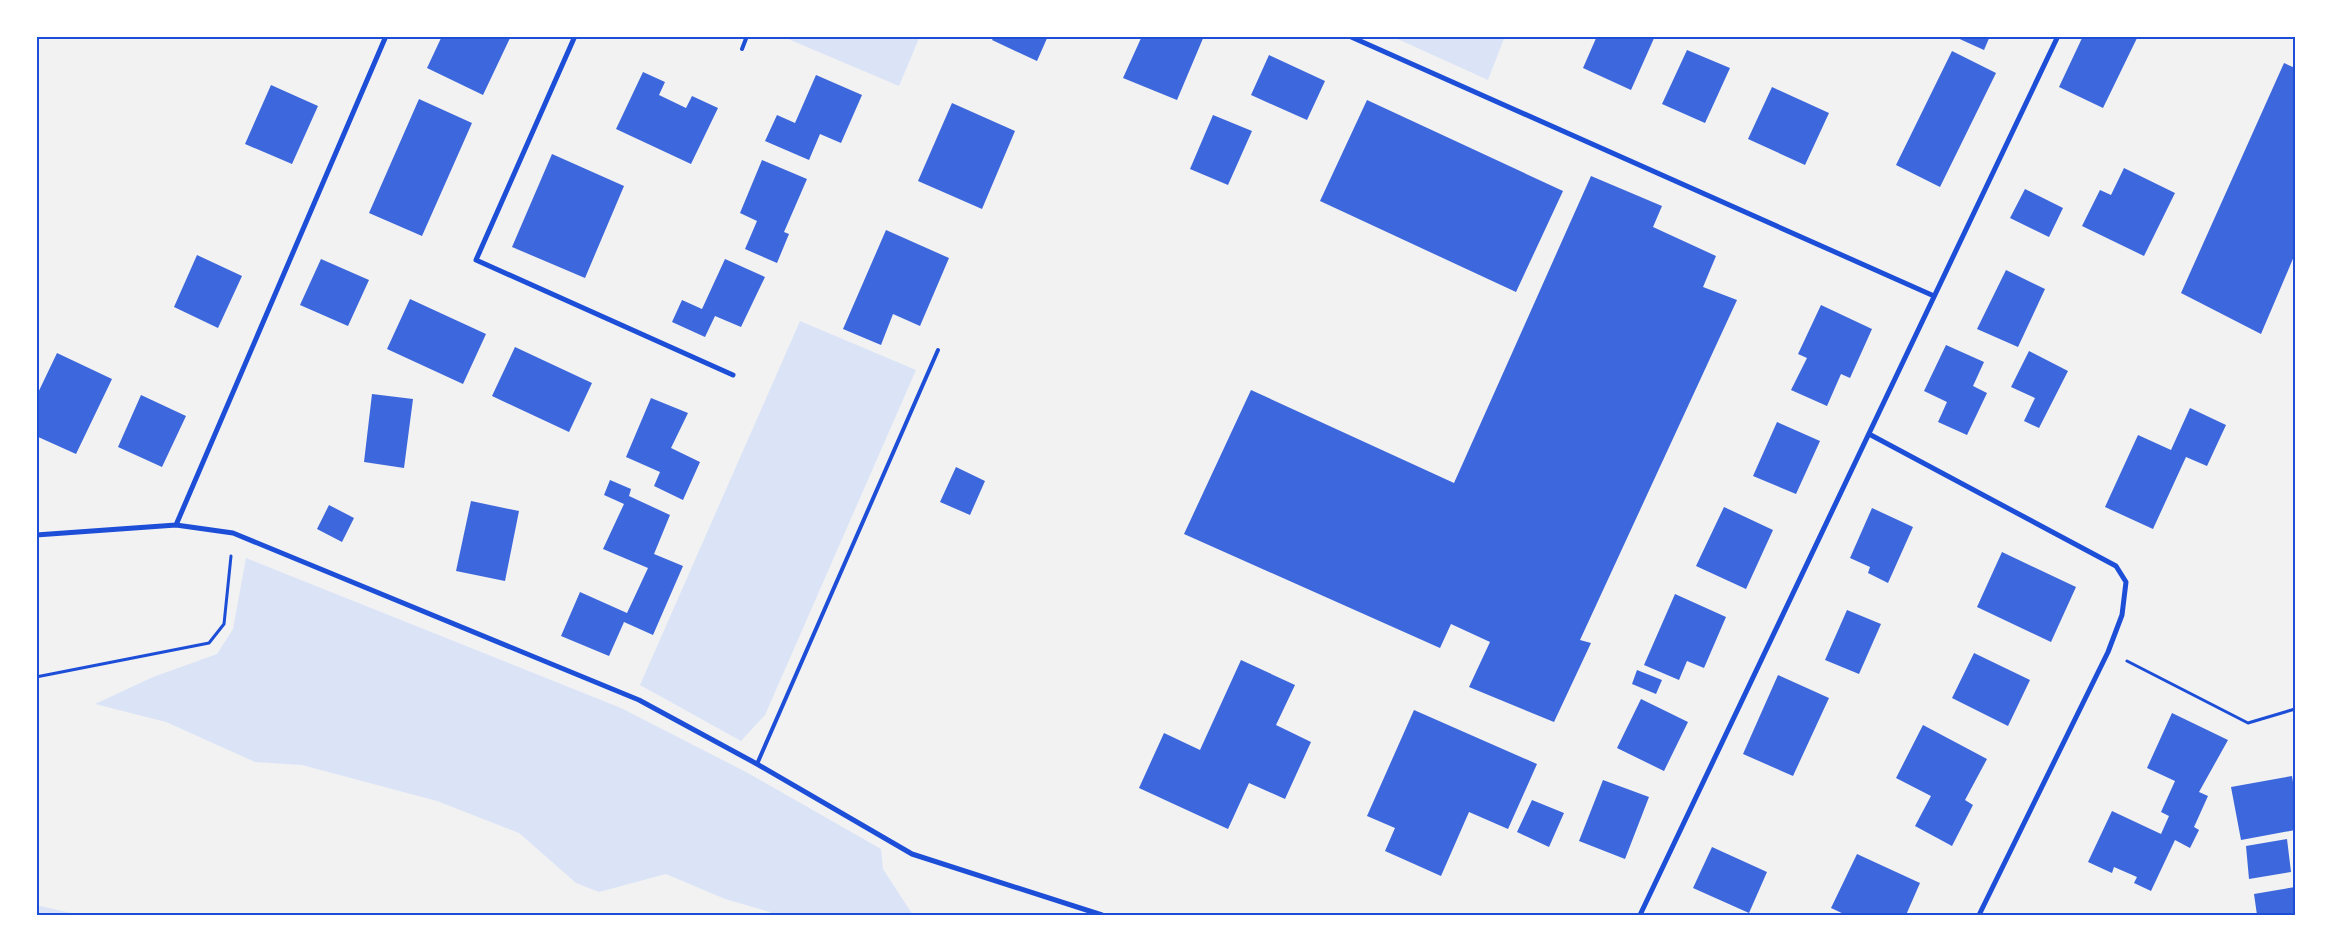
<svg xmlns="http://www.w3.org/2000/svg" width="2331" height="951" font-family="'Space Grotesk',sans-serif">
	<rect width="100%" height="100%" fill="#f2f2f2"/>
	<path fill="#dbe4f7" d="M781,36H920L899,86Z
		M1391,36H1505L1488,80Z
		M800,321L916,370L765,715L741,741L640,685Z
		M246,558L621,708L748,773L881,849L883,869L913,915H771L770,912L725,899L666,874L599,892L576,883L519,833L437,801L302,765L255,762L166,722L95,704L153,677L217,654L233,629Z
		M36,905L80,915H36Z"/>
	<path fill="#3d67dc" d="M442,36H511L483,95L427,68Z
		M994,36H1048L1037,61L992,40Z
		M1142,36H1204L1177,100L1123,78Z
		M1597,36H1655L1631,90L1583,68Z
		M1953,36H1990L1984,50Z
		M2083,36H2138L2103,108L2059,87Z
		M1687,50L1730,68L1705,123L1662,104Z
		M1952,51L1996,73L1940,187L1896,165Z
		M1269,55L1325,81L1307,120L1251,95Z
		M2284,63L2295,68V254L2261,334L2181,293Z
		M643,72L665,82L659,95L686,108L692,96L718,108L691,164L616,129Z
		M816,75L862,95L841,143L820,134L809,160L765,141L777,115L795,123Z
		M271,85L318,106L292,164L245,144Z
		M1772,87L1829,113L1805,165L1748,139Z
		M419,99L472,123L422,236L369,213Z
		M1367,100L1563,191L1516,292L1320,201Z
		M952,103L1015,131L982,209L918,181Z
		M1213,115L1252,131L1228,185L1190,169Z
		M552,154L624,186L585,278L512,247Z
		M762,160L807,179L784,232L789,234L777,263L745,249L757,221L740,213Z
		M2124,168L2175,193L2144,256L2082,226L2100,190L2111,195Z
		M1591,176L1662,206L1653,227L1716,256L1703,287L1737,300L1580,640L1591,643L1554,722L1469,687L1490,642L1451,624L1440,648L1184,534L1251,390L1454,483Z
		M2025,189L2063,208L2049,237L2010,218Z
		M886,230L949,258L920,326L893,314L881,345L843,329Z
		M197,255L242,276L218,328L174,307Z
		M321,259L369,280L348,326L300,305Z
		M725,259L765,277L741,327L715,316L705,337L672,322L682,300L702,309Z
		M2006,270L2045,289L2018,347L1977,329Z
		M410,299L486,334L463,384L387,349Z
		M1821,305L1872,329L1850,378L1841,374L1827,406L1791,390L1807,358L1798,354Z
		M1946,345L1984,362L1973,386L1987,393L1967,435L1938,422L1947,402L1924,391Z
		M515,347L592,383L569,432L492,396Z
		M2029,351L2068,371L2039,428L2024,421L2035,398L2011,387Z
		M57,353L112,379L76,454L36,436V397Z
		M372,394L413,399L404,468L364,462Z
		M141,395L186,416L162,467L118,447Z
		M651,398L688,413L671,448L700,462L683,500L654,486L660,472L626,457Z
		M2190,408L2226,425L2207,466L2186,457L2153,529L2105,507L2138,435L2171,450Z
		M1777,422L1820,441L1796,494L1753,476Z
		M956,467L985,481L970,515L940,502Z
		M610,480L631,489L629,496L670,515L654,554L683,566L653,635L624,622L609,656L561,636L580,592L627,613L648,568L603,549L624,504L604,495Z
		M471,501L519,511L505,581L456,571Z
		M329,505L354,518L342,542L317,529Z
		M1724,507L1773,530L1746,589L1696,566Z
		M1872,508L1913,527L1888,583L1868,573L1870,567L1850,558Z
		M2002,552L2076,587L2051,642L1977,607Z
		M1675,594L1726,617L1704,668L1687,661L1679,680L1644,665Z
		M1847,610L1881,624L1859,674L1825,660Z
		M1974,653L2030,680L2008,726L1952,698Z
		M1241,660L1295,685L1276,725L1311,742L1285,799L1249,783L1228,829L1139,788L1164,733L1200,750Z
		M1637,670L1662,680L1656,694L1632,684Z
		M1778,675L1829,698L1793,776L1743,754Z
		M1641,699L1688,722L1664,771L1617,748Z
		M1414,710L1537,764L1508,829L1469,812L1441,876L1385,851L1395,828L1367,816Z
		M2172,713L2228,740L2199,792L2208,796L2194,827L2199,830L2190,848L2175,840L2151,891L2134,883L2137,877L2114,867L2112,873L2088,862L2112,811L2161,834L2169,816L2161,812L2175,781L2147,768Z
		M1923,725L1987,759L1965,800L1973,805L1952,846L1915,826L1931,796L1896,778Z
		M2292,776L2295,794V830L2241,840L2231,787Z
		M1603,780L1649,797L1625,859L1579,841Z
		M1532,800L1564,813L1549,847L1517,832Z
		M2287,839L2291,872L2249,879L2246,846Z
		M1712,847L1767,872L1749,913L1693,888Z
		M1857,854L1920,883L1906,915H1846L1831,908Z
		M2295,887V915H2257L2254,894Z"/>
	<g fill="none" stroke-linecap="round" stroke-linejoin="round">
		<path stroke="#1d4ed8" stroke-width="3" d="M2127,661L2248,723L2295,709
			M36,677L209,643L224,624L231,556"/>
		<path stroke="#1d4ed8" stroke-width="4" d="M742,49L747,36
			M757,764L938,350"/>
		<path stroke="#1d4ed8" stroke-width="5" d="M575,36L476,260L733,375
			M1349,36L1934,296
			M1869,434L2116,566L2126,582L2122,615L2108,652L1979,915
			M176,525L386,36
			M36,535L176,525L233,533L639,700L757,764L912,854L1102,915
			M1640,915L2058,36"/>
	</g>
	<rect width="2331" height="951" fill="none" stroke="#ffffff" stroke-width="75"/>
	<rect x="38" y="38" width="2256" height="876" fill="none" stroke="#1d4ed8" stroke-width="2"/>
</svg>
